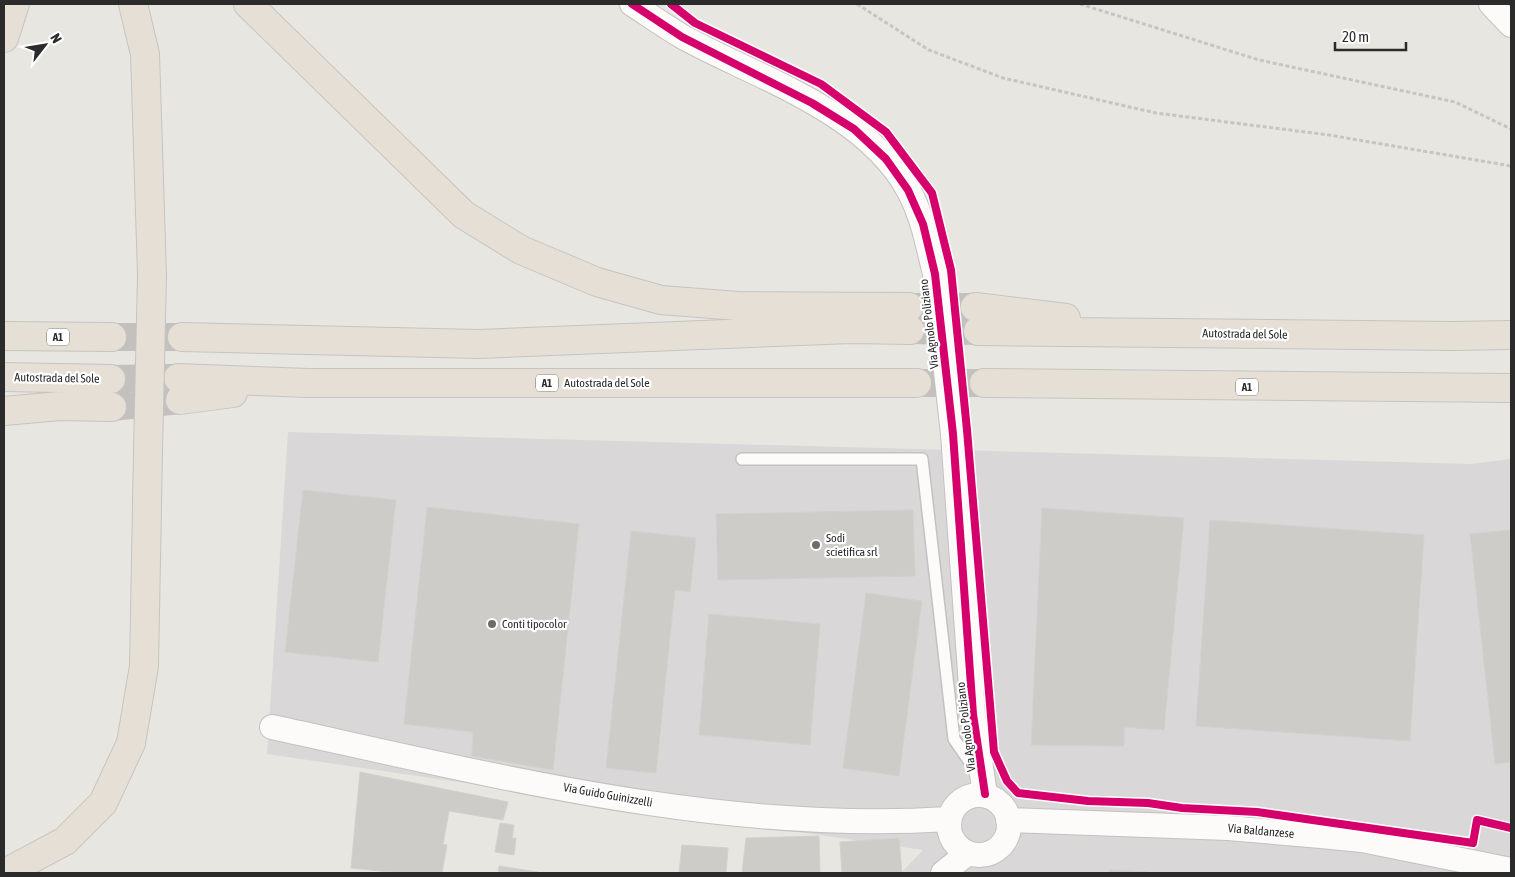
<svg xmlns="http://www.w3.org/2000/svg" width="1515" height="877" font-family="'Asap Condensed',sans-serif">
	<rect width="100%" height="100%" fill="#e8e6e1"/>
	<path fill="#d9d7d8" d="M288,432L1471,464L1511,459V873H901L923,850L267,754Z"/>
	<path fill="#cdccc8" stroke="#d3d1cd" d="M303,490L396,500L378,662L285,652Z
		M427,507L579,524L553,770L472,756L473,732L404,724Z
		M1042,508L1184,518L1164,730L1124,727V746L1031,745Z
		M913,510L915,576L718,580L716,514Z
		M1210,520L1424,535L1410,741L1196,726Z
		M1511,530V762L1495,764L1470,534Z
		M631,531L696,538L690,592L675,590L656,773L606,768Z
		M866,593L922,601L899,776L843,768Z
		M709,614L820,624L810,745L699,735Z
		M360,772L508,802L503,820L449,811L443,844L447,845L442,873H400L351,868Z
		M500,823L514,825L512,838H516L514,855L495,852Z
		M819,836L820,873H742L746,838Z
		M899,838L902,873H842L840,842Z
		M682,845L728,848L726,873H679Z
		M499,866L538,872L537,873H498Z
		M1109,870L1148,872V873H1109Z"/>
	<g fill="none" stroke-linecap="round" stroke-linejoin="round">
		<path stroke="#c2c1bd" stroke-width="28" stroke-dasharray="28 14" stroke-linecap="butt" d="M909,307H975
			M910,330L978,331
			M112,337H182
			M111,379L174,378
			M917,383H984
			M112,407L180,400"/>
		<g stroke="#c2c2c1" stroke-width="14">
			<path id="lane" d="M742,459H922L954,739L976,771"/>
		</g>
		<g stroke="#c2c2c1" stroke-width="26">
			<path id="street" d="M632,4C649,15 666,27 683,37C758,78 866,111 909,191C923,217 928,246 935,274
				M1491,4L1511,25
				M953,434L973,714L985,794
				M272,727C493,775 721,834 949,819
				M949 825a30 30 0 1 1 60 0a30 30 0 1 1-60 0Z
				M1008,820L1228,828L1321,836L1362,840L1511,870
				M943,873L968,853"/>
		</g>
		<g stroke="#c5c4c2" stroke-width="30">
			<path id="highway" d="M133,4L145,54L152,275
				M248,4L464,215L521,250L597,282L661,300L738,306L909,307
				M4,38L15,4
				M975,307L1066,318
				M978,331L1452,336L1511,335
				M4,336L112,337
				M182,337L479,344L851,329L910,330
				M4,377L111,379
				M178,378L308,383H917
				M984,383L1511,388
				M180,400L233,393
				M4,411L60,406L112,407
				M5,873L65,841L103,803L131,743L144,666L148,451"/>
		</g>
		<path stroke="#c5c5c4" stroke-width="3" stroke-dasharray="4 2.5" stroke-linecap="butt" d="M857,4L929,50L1003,78L1156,113L1329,135L1511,166
			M1080,4L1259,60L1455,102L1511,129"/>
		<use href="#lane" stroke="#fcfbfa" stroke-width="11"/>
		<use href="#street" stroke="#fcfbfa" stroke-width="24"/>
		<use href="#highway" stroke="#e6dfd6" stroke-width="28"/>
		<g stroke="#c2c2c1" stroke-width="26" stroke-linecap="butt">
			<path id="street-bridge" d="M935,274L953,434"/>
		</g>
		<g stroke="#c5c4c2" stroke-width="30" stroke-linecap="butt">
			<path id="highway-bridge" d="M148,451L152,275"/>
		</g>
		<use href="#street-bridge" stroke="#fcfbfa" stroke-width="24"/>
		<use href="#highway-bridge" stroke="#e6dfd6" stroke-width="28"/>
		<g stroke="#fff" stroke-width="11">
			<path id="cycleway" d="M632,4L682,37L812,103L854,129L886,159L908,190L923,224L935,274L953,434L973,714L985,794
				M671,4L695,23L821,84L886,132L932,193L951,270L967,430L994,752L1007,781L1018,793L1088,801L1148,803L1182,808L1257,812L1473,843L1477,820L1511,828"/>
		</g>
		<use href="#cycleway" stroke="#d6006c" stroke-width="8"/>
	</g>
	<g fill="#6d6c6b" stroke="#fff" stroke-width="2">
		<circle cx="816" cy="545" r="5"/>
		<circle cx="492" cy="624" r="5"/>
	</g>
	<g text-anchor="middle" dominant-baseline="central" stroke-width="4.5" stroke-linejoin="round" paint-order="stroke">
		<g fill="#fff" stroke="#6b6b6b" stroke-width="1">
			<rect x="47" y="328.5" width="22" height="17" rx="4"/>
			<rect x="536" y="374.5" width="22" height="17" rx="4"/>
			<rect x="1236" y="378.5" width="22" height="17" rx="4"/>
		</g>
		<g font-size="11" font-weight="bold" fill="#2b2b2b">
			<text x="58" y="337">A1</text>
			<text x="547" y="383">A1</text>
			<text x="1247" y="387">A1</text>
		</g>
		<g font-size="12" fill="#2b2b2b" stroke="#fff">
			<text transform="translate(929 324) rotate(-97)">Via Agnolo Poliziano</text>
			<text transform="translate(1245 334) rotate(1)">Autostrada del Sole</text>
			<text transform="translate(57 378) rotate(1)">Autostrada del Sole</text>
			<text x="607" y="383">Autostrada del Sole</text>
			<text transform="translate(966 727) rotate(-97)">Via Agnolo Poliziano</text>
			<text transform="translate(608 795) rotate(10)">Via Guido Guinizzelli</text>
			<text transform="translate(1261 831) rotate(5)">Via Baldanzese</text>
		</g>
		<g font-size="12" fill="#2b2b2b" stroke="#fff" text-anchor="start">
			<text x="826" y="538">Sodi<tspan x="826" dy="14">scietifica srl</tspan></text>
			<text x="502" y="624">Conti tipocolor</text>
		</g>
	</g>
	<rect width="1515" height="877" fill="none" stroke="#2b2b2b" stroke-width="10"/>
	<g transform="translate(45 45) rotate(59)" stroke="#ffffff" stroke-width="4" paint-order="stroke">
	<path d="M0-4L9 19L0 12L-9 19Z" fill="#2b2b2b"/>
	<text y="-8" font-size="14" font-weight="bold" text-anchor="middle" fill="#2b2b2b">N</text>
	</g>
	<path d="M1335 42v8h71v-8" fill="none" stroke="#2b2b2b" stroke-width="2.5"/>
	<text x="1342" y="42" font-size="15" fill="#2b2b2b" stroke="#ffffff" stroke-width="4" paint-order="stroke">20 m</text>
</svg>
